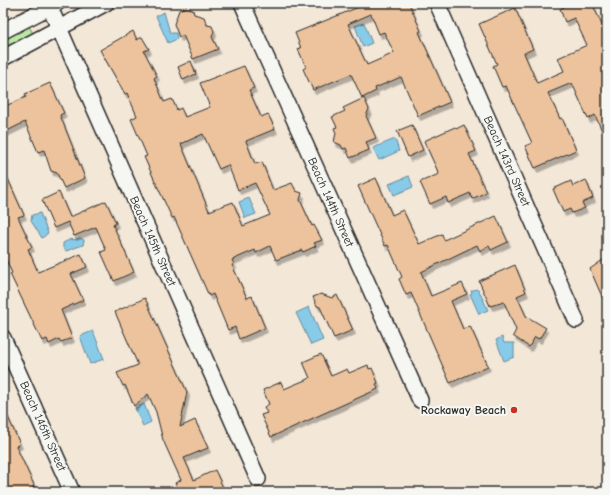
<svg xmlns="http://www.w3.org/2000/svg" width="610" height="495" font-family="'Comic Neue',sans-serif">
	<defs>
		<filter id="shadow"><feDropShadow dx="2.5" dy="4.5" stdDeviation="0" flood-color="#0004"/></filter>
	</defs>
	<rect width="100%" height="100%" fill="#f3e7d8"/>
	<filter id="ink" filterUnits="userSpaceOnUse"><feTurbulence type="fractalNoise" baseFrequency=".025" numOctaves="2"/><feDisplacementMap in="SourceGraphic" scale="8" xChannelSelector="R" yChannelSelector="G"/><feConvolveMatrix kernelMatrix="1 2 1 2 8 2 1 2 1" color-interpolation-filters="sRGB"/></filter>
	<g filter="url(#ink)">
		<path fill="#bce6a3" stroke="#748867" d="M27,23L34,35L3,51V36Z"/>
		<path fill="#88cbe9" stroke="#638b9d" d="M164,12L170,33H176L177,39L168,43L156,16Z
			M364,23L372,43L363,47L355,26Z
			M395,139L399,151L379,160L373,148Z
			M409,176L413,187L394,195L389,184Z
			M249,198L256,214L245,218L239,202Z
			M40,213L48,233L42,238L31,221L32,215Z
			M80,238L84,240L83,245L66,251L63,248V243L71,239L74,240Z
			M476,289L479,291L488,310L479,314L470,294L472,293L471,291Z
			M309,307L323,340L311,345L296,313Z
			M93,331L104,359L90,364L80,336Z
			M502,337L504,343H514V357L504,361L496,340Z
			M144,404L151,422L143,426L135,408Z"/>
		<path fill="#ecc39c" stroke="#2b2b2b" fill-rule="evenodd" filter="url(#shadow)" d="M366,3H409L421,31L419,32L450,102L418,116L401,77L375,88L376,91L362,98L351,74L313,90L303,69L306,67L298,49L301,48L295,33L366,4ZM371,14L379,34L384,32L394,53L367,65L348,24Z
			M562,3H592L607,36V142L595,115L588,119L572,83L548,93L560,119L562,118L576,150L535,168L525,146L532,143L506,86L502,87L493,66L497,64L479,24L515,8L533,49L524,53L537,83L564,71L558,58L587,45L574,18L565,22L560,9L564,7Z
			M186,7L193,10L194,14L204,17L207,25L212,26L214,31L212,37L218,49L193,59L183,35L179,37L174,24L179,10Z
			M133,31L137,40L142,37L149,49L144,51L157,76L154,78L164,102L172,99L177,110L181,108L185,117L210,107L200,83L244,66L254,88L249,90L261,117L268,114L275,129L246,141L255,164L262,162L273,190L292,183L296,191L302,193L300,200L312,226L314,225L322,240L314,243L316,246L303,252L302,250L276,260L270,246L256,253L255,250L232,260L234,264L232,265L247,298L252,296L265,328L239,339L235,327L228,330L213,294L209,296L174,217L172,218L144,157L147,156L131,119L137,116L127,93L125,94L100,50ZM203,134L219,169L228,165L238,190L255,183L270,215L243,226L233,202L209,211L181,144Z
			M191,61L196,74L183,80L178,67Z
			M50,83L64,113L60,115L85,178L64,188L57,173L51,171L44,150L38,152L25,122L3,133V107L26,97L25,94Z
			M364,98L369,109L366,116L376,138L366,142L369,150L350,158L346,148L343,149L341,145L334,142L336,133L334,128L337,127L332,117L345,111L343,108Z
			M412,125L423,150L408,157L397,131Z
			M464,125L476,151L469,154L486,192L472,199L470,193L448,203L446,197L430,204L420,182L439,174L424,141L455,127L456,129Z
			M3,168L24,215L18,217L32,247L28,249L38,272L81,254L87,267L71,274L83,300L61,310L72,338L61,342L59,339L49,344L47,339L42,341L10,274L12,273L3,253Z
			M376,178L392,215L403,210L419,244L442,234L444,240L496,216L508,242L491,250L489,246L480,251L477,245L421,272L431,296L462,283L467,294L451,301L463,329L470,326L488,366L450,383L411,293L406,295L399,279L402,277L388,245L385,246L358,186Z
			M586,180L593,198L582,203L585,208L572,213L570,209L563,212L553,189L571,181L573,186Z
			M59,192L70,217L106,201L116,223L113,225L134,272L114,281L101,252L106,250L96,227L74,236L68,222L54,228L42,200Z
			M607,257V308L590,269Z
			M515,265L526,292L517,296L526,316L546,328L539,339L535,337L529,347L513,336L516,330L504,302L490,306L479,281Z
			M321,294L332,298L337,295L353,330L334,338L320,307L317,306L313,297Z
			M145,298L187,392L180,427L195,420L208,448L184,458L194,480L215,470L225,492H166L177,487L175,483L181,480L163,440L156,412L148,394L134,406L125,385L123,386L117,373L138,365L115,312Z
			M321,354L331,376L347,369L349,373L368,365L369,369L372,368L378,383L376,384L378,389L271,437L261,415L267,413L264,407L269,404L263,390L281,382L284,389L310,378L303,362Z
			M3,406L20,444L16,446L34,485L31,492H3Z"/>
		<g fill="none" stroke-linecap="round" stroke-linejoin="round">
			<g stroke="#2b2b2b" stroke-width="18">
				<path id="minor" d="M48,3L258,479
					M242,3L420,400
					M437,3L576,320
					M3,31L57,3
					M3,58L106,3
					M3,338L72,492"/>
			</g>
			<use href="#minor" stroke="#f6f6f2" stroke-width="15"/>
		</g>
	</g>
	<circle fill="#c8321e" stroke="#f6f6f2" stroke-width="1.5" cx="514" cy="410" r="4"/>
	<g text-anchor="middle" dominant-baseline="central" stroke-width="4" stroke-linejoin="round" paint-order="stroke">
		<g font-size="12" fill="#2b2b2b" stroke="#f6f6f2">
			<text transform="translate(507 161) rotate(66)">Beach 143rd Street</text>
			<text transform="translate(331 202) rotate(66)">Beach 144th Street</text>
			<text transform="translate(153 241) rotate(66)">Beach 145th Street</text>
			<text transform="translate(43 426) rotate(66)">Beach 146th Street</text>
		</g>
		<g font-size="12" font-weight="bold" fill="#2b2b2b" stroke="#f6f6f2" text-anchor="end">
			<text x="506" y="410">Rockaway Beach</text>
		</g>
	</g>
	<rect width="610" height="495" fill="none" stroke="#f6f6f2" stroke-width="16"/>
	<rect x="8" y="8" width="594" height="479" fill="none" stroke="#2b2b2b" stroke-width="1.5" filter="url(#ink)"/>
</svg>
